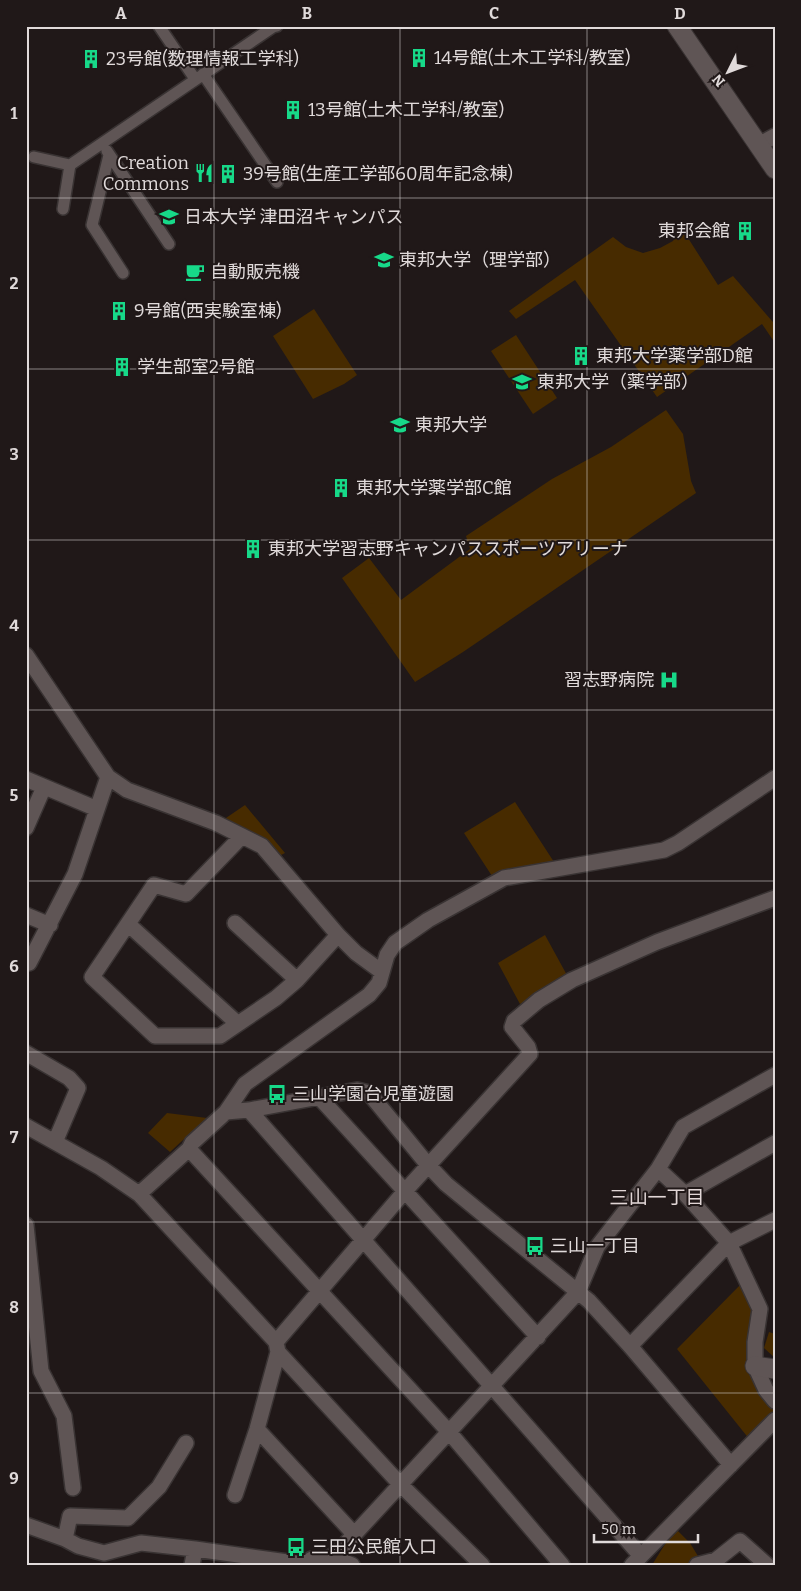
<svg xmlns="http://www.w3.org/2000/svg" width="801" height="1591" font-family="Bitter,'Noto Sans JP',serif">
	<rect width="100%" height="100%" fill="#201818"/>
	<path fill="#472b00" d="M681,227L718,285L733,276L772,321L775,324V343L762,324L657,397L575,280L516,319L509,311L613,237L626,247L643,253L660,248L673,241Z
		M314,309L357,375L344,384L313,399L273,336Z
		M516,335L557,398L533,414L491,351Z
		M666,410L683,434L691,481L696,493L463,652L415,682L342,578L369,558L401,600L470,549L466,536L552,479L611,447Z
		M515,802L554,862L492,876L464,833Z
		M245,805L285,853L279,856L223,820Z
		M545,935L568,977L535,997L520,1004L498,963Z
		M167,1113L207,1118L170,1152L148,1133Z
		M743,1282L754,1307L747,1371L774,1408L773,1416L750,1440L677,1349Z
		M769,1332L775,1334V1358L764,1348Z
		M675,1528L690,1543L701,1561L684,1565H652Z"/>
	<g fill="none" stroke-linecap="round" stroke-linejoin="round">
		<g stroke="#393333" stroke-width="14">
			<path id="pedestrian" d="M159,26L195,79
				M203,74L277,182
				M107,151L169,244
				M109,155L92,225L123,273
				M34,157L70,165
				M63,209L70,165L273,27L277,26"/>
		</g>
		<g stroke="#393333" stroke-width="18">
			<path id="minor" d="M758,145L775,136
				M26,655L108,777L127,790L216,823L262,846L338,935L356,953L382,972
				M26,779L97,809
				M26,828L44,787
				M242,836L186,894L154,885L92,977L155,1036H220L276,998L297,980L338,935
				M26,915L50,925
				M235,923L297,980
				M128,924L237,1023
				M29,963L75,874L108,777
				M26,1053L69,1078L78,1088L55,1142
				M319,1097L538,1337
				M249,1110L641,1556
				M226,1112L249,1110L357,1090L369,1093L428,1165L446,1184L589,1301L630,1346L731,1465
				M26,1126L101,1168L139,1194L276,1342L278,1352L400,1484L482,1565
				M658,1169L685,1194L729,1243L760,1309L755,1342V1366L766,1390L775,1401
				M139,1194L189,1149
				M685,1194L775,1143
				M26,1225L41,1371L64,1416L73,1488
				M276,1342L405,1191L530,1054L528,1047L512,1027L514,1021L539,1000L572,980L657,942L775,898
				M630,1346L729,1243L775,1220
				M257,1429L354,1534
				M235,1495L257,1429L278,1352
				M26,1525L65,1539L78,1546L104,1553L141,1543L195,1549L302,1564
				M65,1539L70,1516L128,1518L159,1487L186,1443
				M332,1557L352,1565
				M192,1565L195,1549
				M301,1565L312,1559L327,1560L339,1551L578,1292L597,1247L658,1169L683,1127L775,1075
				M562,1565L449,1432L189,1149L192,1143L226,1112L245,1084L369,995L379,983L387,955L395,943L428,920L504,878L664,850L678,843L775,778
				M632,1565L775,1420
				M697,1565L716,1560L740,1541L767,1565"/>
		</g>
		<g stroke="#393333" stroke-width="21">
			<path id="tertiary" d="M677,26L775,169
				M755,1366L775,1369"/>
		</g>
		<use href="#pedestrian" stroke="#5f5555" stroke-width="11"/>
		<use href="#minor" stroke="#5f5555" stroke-width="15"/>
		<use href="#tertiary" stroke="#5f5555" stroke-width="19"/>
	</g>
	<path fill="none" stroke="#e0dada" stroke-width="1" stroke-opacity="0.55" d="M214,26V1565M400,26V1565M587,26V1565M26,198H775M26,369H775M26,540H775M26,710H775M26,881H775M26,1052H775M26,1222H775M26,1393H775"/>
	<defs>
		<g id="building-bare" transform="scale(1.5)"><path d="M-4-6H4V6H1V3H-1V6H-4ZM-2.5-4.3h1.7v1.8h-1.7ZM.8-4.3h1.7v1.8H.8ZM-2.5-1h1.7V.8h-1.7ZM.8-1h1.7V.8H.8Z" fill="#17d989" stroke="#201818" stroke-width="2.5" paint-order="stroke"/></g>
		<g id="restaurant-bare" transform="scale(1.5)"><path d="M-5-6h1v4h1v-4h1v4h1v-4h1v5L-1.5 .5V6h-2V.5L-5-1ZM5-6V6H3V1.5H1.5Q1.5-4 5-6Z" fill="#17d989" stroke="#201818" stroke-width="2.5" paint-order="stroke"/></g>
		<g id="university-bare" transform="scale(1.5)"><path d="M0-5L7-2L0 1L-7-2ZM-4 1L0 2.5L4 1V4Q0 6-4 4Z" fill="#17d989" stroke="#201818" stroke-width="2.5" paint-order="stroke"/></g>
		<g id="cafe-bare" transform="scale(1.5)"><path d="M-5.5-4.5H6V0H3Q3 3.5 0 3.5H-2.5Q-5.5 3.5-5.5 0ZM3-3.2v2h1.7v-2ZM-6 4.5H4V6H-6Z" fill="#17d989" stroke="#201818" stroke-width="2.5" paint-order="stroke"/></g>
		<g id="hospital-bare" transform="scale(1.5)"><path d="M-5-5h3v3.5h4V-5h3V5h-3V1.5h-4V5h-3Z" fill="#17d989" stroke="#201818" stroke-width="2.5" paint-order="stroke"/></g>
		<g id="bus-bare" transform="scale(1.5)"><path d="M-5-6H5V4H4V6H2V4H-2V6H-4V4H-5ZM-3.5-4V0h7V-4ZM-3.5 1.2v1.5H-2V1.2ZM2 1.2v1.5H3.5V1.2Z" fill="#17d989" stroke="#201818" stroke-width="2.5" paint-order="stroke"/></g>
	</defs>
	<g fill-rule="evenodd">
		<use href="#building-bare" x="419" y="58"/>
		<use href="#building-bare" x="91" y="59"/>
		<use href="#building-bare" x="293" y="110"/>
		<use href="#restaurant-bare" x="204" y="173"/>
		<use href="#building-bare" x="228" y="174"/>
		<use href="#university-bare" x="169" y="217"/>
		<use href="#building-bare" x="745" y="231"/>
		<use href="#university-bare" x="384" y="260"/>
		<use href="#cafe-bare" x="195" y="272"/>
		<use href="#building-bare" x="119" y="311"/>
		<use href="#building-bare" x="581" y="356"/>
		<use href="#building-bare" x="122" y="367"/>
		<use href="#university-bare" x="522" y="382"/>
		<use href="#university-bare" x="400" y="425"/>
		<use href="#building-bare" x="341" y="488"/>
		<use href="#building-bare" x="253" y="549"/>
		<use href="#hospital-bare" x="669" y="680"/>
		<use href="#bus-bare" x="277" y="1094"/>
		<use href="#bus-bare" x="535" y="1246"/>
		<use href="#bus-bare" x="296" y="1547"/>
	</g>
	<g text-anchor="middle" dominant-baseline="central" stroke-width="4" stroke-linejoin="round" paint-order="stroke">
		<g font-size="18" fill="#e0dada" stroke="#201818" text-anchor="start">
			<text x="434" y="58">14号館(土木工学科/教室)</text>
			<text x="106" y="59">23号館(数理情報工学科)</text>
			<text x="308" y="110">13号館(土木工学科/教室)</text>
			<text x="189" y="163" text-anchor="end">Creation<tspan x="189" dy="21">Commons</tspan></text>
			<text x="243" y="174">39号館(生産工学部60周年記念棟)</text>
			<text x="184" y="217">日本大学 津田沼キャンパス</text>
			<text x="730" y="231" text-anchor="end">東邦会館</text>
			<text x="399" y="260">東邦大学（理学部）</text>
			<text x="210" y="272">自動販売機</text>
			<text x="134" y="311">9号館(西実験室棟)</text>
			<text x="596" y="356">東邦大学薬学部D館</text>
			<text x="137" y="367">学生部室2号館</text>
			<text x="537" y="382">東邦大学（薬学部）</text>
			<text x="415" y="425">東邦大学</text>
			<text x="356" y="488">東邦大学薬学部C館</text>
			<text x="268" y="549">東邦大学習志野キャンパススポーツアリーナ</text>
			<text x="654" y="680" text-anchor="end">習志野病院</text>
			<text x="292" y="1094">三山学園台児童遊園</text>
			<text x="550" y="1246">三山一丁目</text>
			<text x="311" y="1547">三田公民館入口</text>
		</g>
		<g font-size="19" fill="#e1d6d6" stroke="#201818">
			<text x="657" y="1197">三山一丁目</text>
		</g>
	</g>
	<rect width="801" height="1591" fill="none" stroke="#201818" stroke-width="55"/>
	<g transform="translate(728 72) rotate(228)" stroke="#201818" stroke-width="4" paint-order="stroke">
	<path d="M0-4L9 19L0 12L-9 19Z" fill="#e0dada"/>
	<text y="-8" font-size="14" font-weight="bold" text-anchor="middle" fill="#e0dada">N</text>
	</g>
	<path d="M594 1534v8h104v-8" fill="none" stroke="#e0dada" stroke-width="2.5"/>
	<text x="601" y="1534" font-size="15" fill="#e0dada" stroke="#201818" stroke-width="4" paint-order="stroke">50 m</text>
	<rect x="28" y="28" width="746" height="1536" fill="none" stroke="#e0dada" stroke-width="2"/>
	<g font-size="16" text-anchor="middle" font-weight="bold" fill="#e0dada">
		<text x="121" y="19">A</text>
		<text x="307" y="19">B</text>
		<text x="494" y="19">C</text>
		<text x="680" y="19">D</text>
		<text x="14" y="119">1</text>
		<text x="14" y="289">2</text>
		<text x="14" y="460">3</text>
		<text x="14" y="631">4</text>
		<text x="14" y="801">5</text>
		<text x="14" y="972">6</text>
		<text x="14" y="1143">7</text>
		<text x="14" y="1313">8</text>
		<text x="14" y="1484">9</text>
	</g>
</svg>
